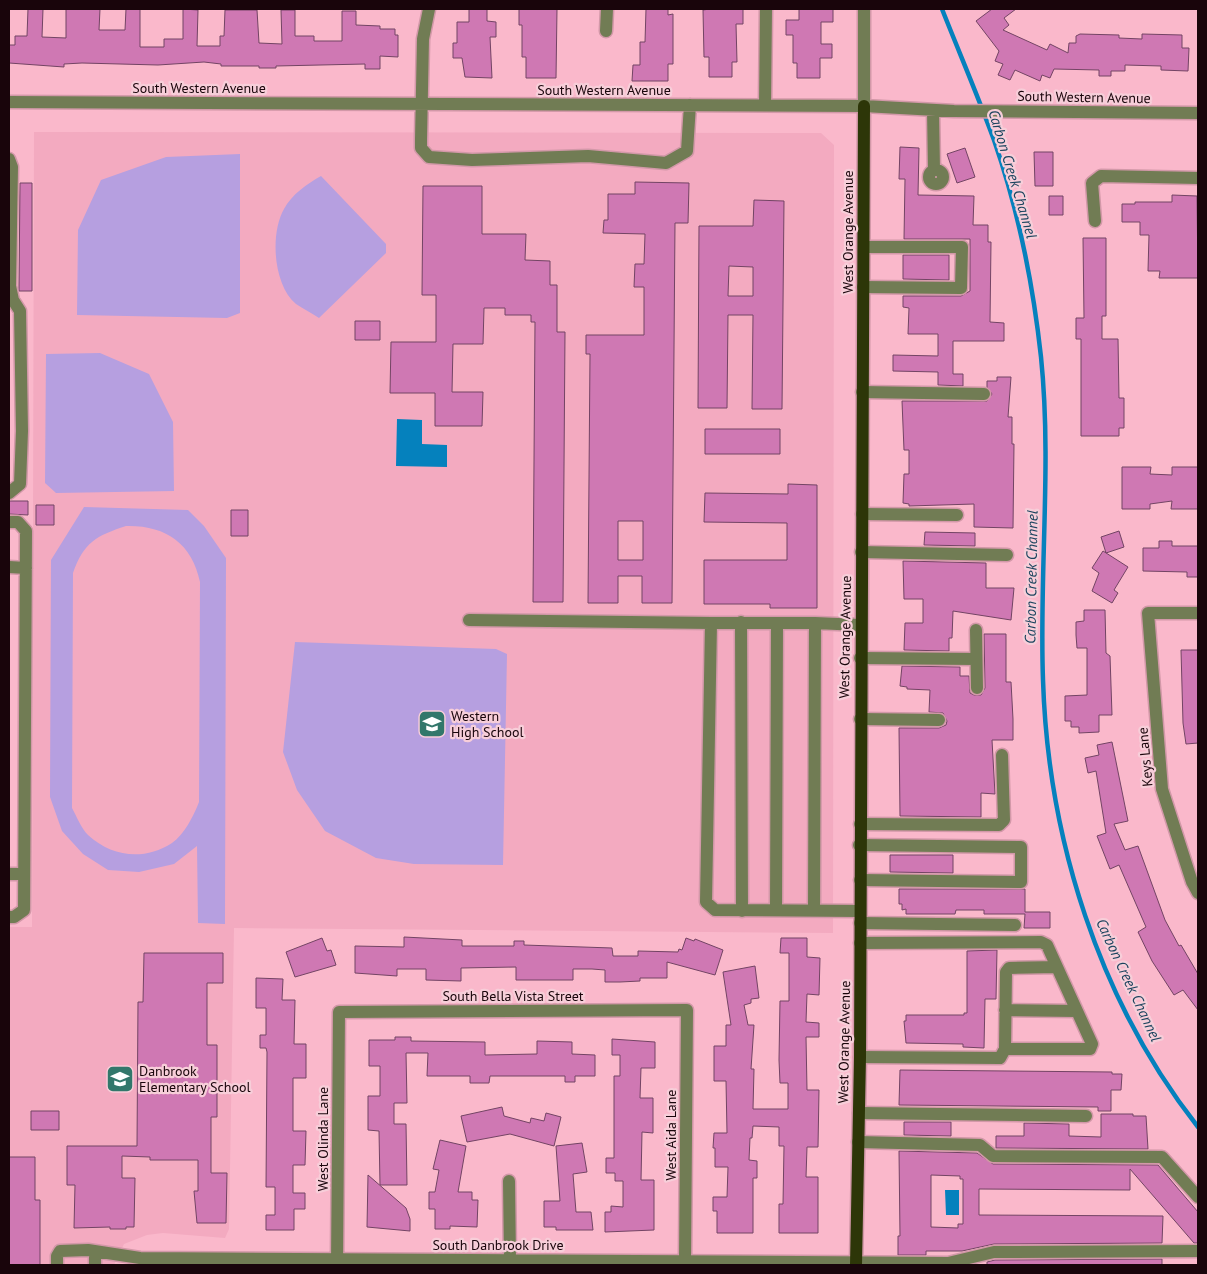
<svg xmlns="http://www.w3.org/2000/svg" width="1207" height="1274" font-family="'PT Sans',sans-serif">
	<rect width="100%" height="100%" fill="#fab8cb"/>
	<path fill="#f3aac0" d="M34,132L821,133L834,145L833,933L234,928L229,1229L225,1238L163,1233L147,1235L124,1244L114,1265H9V927H32Z"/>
	<path fill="#b69fe0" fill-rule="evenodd" d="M240,154V313L227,318L77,315L78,230L101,180L166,157Z
		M321,176L386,244V253L319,318C312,313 303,309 296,304C273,285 270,233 284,209C292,194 307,184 321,176Z
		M100,353L149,374L173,422L174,491L56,493L45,483L46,354Z
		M84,507L188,510L204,526L226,558L225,924L198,923L197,846L174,864L139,872L108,870L83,854L62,831L50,797L51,560ZM126,526C165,525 192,543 200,582L199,802C194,815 184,835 172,843C144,861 112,857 88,835C81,828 77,817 72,808L73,573C84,542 96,536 126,526Z
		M295,642L496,649L507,654L503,865L414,864L376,858L325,831L297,790L283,752Z"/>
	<path fill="#0581bd" d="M397,419L422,420V444L447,445V467L396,466Z
		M945,1190H959V1215H946Z"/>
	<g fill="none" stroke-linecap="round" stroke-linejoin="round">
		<path stroke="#0581bd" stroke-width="4.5" d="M942,9C959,52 978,96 994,140C1018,209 1033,284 1041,357C1052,464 1039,573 1043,680C1048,839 1099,1001 1198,1127"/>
	</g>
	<path fill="#cf78b3" stroke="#734464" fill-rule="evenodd" d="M28,9H43L42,37L66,38V9H100L99,30H125L126,9H140V47H164V39H183V9L198,10L197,46H220V36H224L225,10H257L259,43L282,44L281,10H295V36H314V41H342V11H356V25L380,26V29H395V35H398V57L380,56V69H365V64L276,66V68H259V66H221V64L204,62L158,65L82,63L64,64V67L9,63V45H15V36H27Z
		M469,9H487V21L496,22V37H490L492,78L465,77L462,58H453V43H457V22H469Z
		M519,9H557L556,78H526V57H522V25H519Z
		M646,9H668V15L673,14V64H668V81H632L633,65H640V42H645Z
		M710,9H743V24H736L737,62H732V77H709V57H704L703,10Z
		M799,9H833V22H821V44H832V58H820V78H797V63H793V35H786V20H799Z
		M992,9H1016L1004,18L1009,25L1003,30L1047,50L1050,44L1068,53L1069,43H1076V36L1080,34L1119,35V38L1142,39V34L1182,35V48H1189L1188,71L1161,70V66L1125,65V71H1111V76H1099V70L1054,69L1050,78L1042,75L1040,81L1015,70L1010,80L998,75L1003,64L995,61L999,51L976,21Z
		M900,147L919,148L918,195L974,196L973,225H988V242H991L990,322L1004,323V341H953V374H963V386L938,385V372L893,371V355L938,356V334H908L909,308L903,307V296H961L970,291V239H904L905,179H899Z
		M965,148L975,177L957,183L947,154Z
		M1034,152H1053V186H1035Z
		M635,182L689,183L688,223H675L672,603H642V576H618V603H588L590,354H586V335H644V287H634L635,264H644L645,234L603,233L604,220H608V194H635ZM618,521H643V560H618Z
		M20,183H32V291H19V288Z
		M423,186H482V234H526L525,260L550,261V285H557V332H565L563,602H533L535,322H531V315H505V308H484L483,344H453L452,392H483L482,426H435V393H390L391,342H436V295H422Z
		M1172,195L1197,196L1198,278H1159L1160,271H1148L1149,235H1140V222H1122V204H1135V202H1172Z
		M1049,196H1063V215H1049Z
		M754,200L784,201L782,409H752L753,315H728L727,408H698L699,226H753ZM729,266L753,267V296H728Z
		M1083,238H1106V316H1102V339H1118L1119,398H1124V428H1119V436H1081V339H1076V318H1084Z
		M903,255H949V280L903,279Z
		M355,321H380V340H355Z
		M997,377H1011L1008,417H1012V444H1014L1013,528L974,527V504L909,506V504L903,503L904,474H909V450H904L902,401H987L992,394L987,387V381H997Z
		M705,429H780V454H705Z
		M1122,467H1151L1150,474L1172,475V467H1198V509H1171L1172,501L1150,504V509H1122Z
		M788,484L817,485V608H770V604H704V560H787V523L704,522L705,493L788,494Z
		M9,501H28V515L9,514Z
		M36,505H54V525H36Z
		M231,510H248V536H231Z
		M1119,531L1124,547L1106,553L1101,537Z
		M925,532L975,533V546L924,545Z
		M1159,541H1172V546H1198V577H1187V572L1143,571V548H1159Z
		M1103,551L1128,567L1114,590L1118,593L1112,603L1092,591L1099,573L1092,568Z
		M903,561L986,563V588H1014L1011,620L953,611L952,638H949V651L904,650L905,623H923V599H904Z
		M1084,610H1105L1106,653L1110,656L1112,715H1099V732L1079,733V727H1071V721H1065V696L1087,695V648H1077L1076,635V622L1084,621Z
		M984,634H1006V682H1011L1013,719V740H992L995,794L981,793V817L900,816L899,728H939L946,725L947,721L943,713L929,712L930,690L907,689V687L900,686L902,666L960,667V676H969L970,693L974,695H981L985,688Z
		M1181,650H1198V743L1186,744L1183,723Z
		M1112,742L1128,821L1114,824L1125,850L1138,846L1165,920L1179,946L1181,945L1198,974V1010L1183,990L1174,995L1152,961L1138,932L1146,927L1119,865L1110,869L1097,836L1106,833L1096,771L1088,773L1085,758L1099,755L1097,745Z
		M890,855H953V873L890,872Z
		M899,889H1025V912H1050V928H1024L1025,914H984V910H956L955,914H906V909L902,910V904H899Z
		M404,937L462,940V946H514V941H524V945L612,948L613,956H638V951L678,952L679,949L682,950L686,938L694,941L695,939L723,950L715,975L667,962V978H640V981L620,982H605V970L592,969H573V980H516V967L461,968V981L426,980V969H397V976L355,973V946L404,947Z
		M322,938L327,951L331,950L336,965L295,977L286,952Z
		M781,938H807V957L820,958L819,995L807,994L806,1022L819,1023V1037H806L807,1090H819L818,1147H807L806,1177H818V1233H779V1204H783L784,1146H779V1127L753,1126L752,1138H750L749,1160L757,1161V1178H753V1233H717V1211H713V1197H727L728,1167H715V1148H713L714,1133H727L726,1081H714V1046H726V1025H731L723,972L755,966L759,998L751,999V1003L744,1005L748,1025H754L751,1069H754L753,1109H788V1083H780L779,1060L780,1001H789V953H780Z
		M997,950L996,999H985L984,1048L963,1047V1044L906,1043L904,1021H906V1015H964V1013H967V951Z
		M144,953H223V983H207V1045H217V1117H211V1173H227L226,1223H197L194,1191H198V1160H150V1157L122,1156V1178H135L134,1227H126V1229H110V1227L74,1228L75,1185H67V1146H137L138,1002H143Z
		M256,978L283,979L282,1000H295L294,1044H306V1078H293V1131H306L305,1165H293V1193H305V1209H294V1230H266V1215H275V1187H266L267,1052L266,1048H260V1035H266V1008H256Z
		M395,1037H411V1041L485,1042V1055L537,1054V1041L572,1042V1054L595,1055V1076H575V1082H565V1076H490L489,1083H470V1076H427L428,1053H406L407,1103H394V1124H406L407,1185H380L379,1131L368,1130V1096H380V1066H369V1040H395Z
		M612,1039L655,1042V1068H641L640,1098H653V1133L642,1132L641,1180H654V1230L605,1232V1212H611V1206L623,1207V1181H615V1173H606V1158H614V1076H620V1055H612Z
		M900,1070L1112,1072V1074H1122L1121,1090H1111V1111H1098V1107L899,1105Z
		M502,1107L504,1116L530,1123L531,1118L544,1121L546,1113L561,1117L554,1146L510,1134L467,1142L461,1116Z
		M31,1111H59V1130H31Z
		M1101,1114H1133V1116H1146L1148,1149L996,1148V1136H1024V1123L1069,1124V1136L1101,1137Z
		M904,1122H951V1136L904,1135Z
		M440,1140L466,1146L458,1192H472V1200H478L477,1227L450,1226V1229H435V1209H429V1192H435L439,1170L433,1169Z
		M582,1143L587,1172L573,1174L576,1212H591L593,1230H556V1227H544V1201H560L556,1146Z
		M899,1151L977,1153L993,1164L1158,1165L1198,1212V1243H1194L1130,1169V1190L979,1189V1215L1163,1216L1162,1243L994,1244L962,1251H926V1255H898V1236H900ZM931,1175L960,1176V1179H963V1224H958V1228L931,1227Z
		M9,1157H35V1200H40V1265H9Z
		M368,1175L406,1208L410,1219V1231L367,1227Z
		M1162,1259V1265H987V1262L995,1260Z"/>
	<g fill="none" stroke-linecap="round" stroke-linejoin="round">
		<g stroke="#d298a8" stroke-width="15">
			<path id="minor" d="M429,9L423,39L421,139V148L429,157L472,160L588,156L666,163L687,151L690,105
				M864,9V106
				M606,31L607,9
				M9,102L864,106L954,111L1198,113
				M765,105L766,9
				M933,110L934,170
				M9,159L12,167L10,286L13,300L20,311L22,431L20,484L9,493
				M929 177a7 7 0 1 1 14 0a7 7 0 1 1-14 0Z
				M1095,221L1092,183L1101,176L1198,178
				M863,287L961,288L962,247H864
				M862,392L984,394
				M862,514L957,515
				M9,522H18L26,531L24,910L14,917H9
				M861,552L1007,555
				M9,567L26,568
				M1198,613H1148L1162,789L1192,882L1198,893
				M469,620L711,623
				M741,622L742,911
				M976,630L977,688
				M860,658L976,659
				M860,719L939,720
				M860,824L999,825L1004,820L1002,755
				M859,845L1021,847V882L860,880
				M9,874H24
				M776,910L777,623
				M814,910L815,623
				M860,911L715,910L706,902L711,623H815L860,625
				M860,923L1015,925
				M1005,1010L1077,1011
				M1005,1049L1006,972L1009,968L1057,967
				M860,1057L1000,1058L1005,1049H1090L1092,1044L1047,945L1041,942L860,943
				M859,1113L1086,1116
				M858,1142L980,1145L993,1156L1162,1157L1198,1197
				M509,1181L510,1260
				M95,1251V1265
				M57,1265V1256L60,1251L88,1250L140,1258L948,1263L994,1252L1198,1251
				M337,1265L339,1012L687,1010L685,1260"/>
		</g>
		<g stroke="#d298a8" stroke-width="15">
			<path id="major" d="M856,1265L860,1057L864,106"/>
		</g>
		<use href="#minor" stroke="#717c54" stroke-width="12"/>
		<use href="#major" stroke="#2d3608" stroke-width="12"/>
	</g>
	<defs>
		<g id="school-square" transform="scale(1.4375)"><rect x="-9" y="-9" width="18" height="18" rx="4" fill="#32776b" stroke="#f7ced9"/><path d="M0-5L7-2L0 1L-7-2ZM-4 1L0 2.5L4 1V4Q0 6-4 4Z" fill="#fff"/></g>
	</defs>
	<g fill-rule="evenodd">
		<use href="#school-square" x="432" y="724"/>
		<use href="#school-square" x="120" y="1079"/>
	</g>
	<g text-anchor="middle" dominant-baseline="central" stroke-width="4.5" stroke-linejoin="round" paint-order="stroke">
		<g font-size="14" fill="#19050b" stroke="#f7ced9">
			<text x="199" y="88">South Western Avenue</text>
			<text x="604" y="90">South Western Avenue</text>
			<text transform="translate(1084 97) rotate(1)">South Western Avenue</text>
			<text transform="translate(848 232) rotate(-90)">West Orange Avenue</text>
			<text transform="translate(845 637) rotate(-89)">West Orange Avenue</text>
			<text transform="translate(1145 757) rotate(-95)">Keys Lane</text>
			<text x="513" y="996">South Bella Vista Street</text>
			<text transform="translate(844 1042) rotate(-89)">West Orange Avenue</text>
			<text transform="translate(671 1135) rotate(-90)">West Aida Lane</text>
			<text transform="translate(323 1139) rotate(-90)">West Olinda Lane</text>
			<text x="498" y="1245">South Danbrook Drive</text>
		</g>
		<g font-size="14" fill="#19050b" stroke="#f7ced9" text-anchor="start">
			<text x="451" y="716">Western<tspan x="451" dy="16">High School</tspan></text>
			<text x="139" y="1071">Danbrook<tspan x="139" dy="16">Elementary School</tspan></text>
		</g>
		<g font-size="15" font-style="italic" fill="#1b445e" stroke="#f7ced9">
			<text transform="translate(1013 174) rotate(73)">Carbon Creek Channel</text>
			<text transform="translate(1031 577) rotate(-89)">Carbon Creek Channel</text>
			<text transform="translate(1129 980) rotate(65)">Carbon Creek Channel</text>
		</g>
	</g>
	<rect width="1207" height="1274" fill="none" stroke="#19050b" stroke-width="20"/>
</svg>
